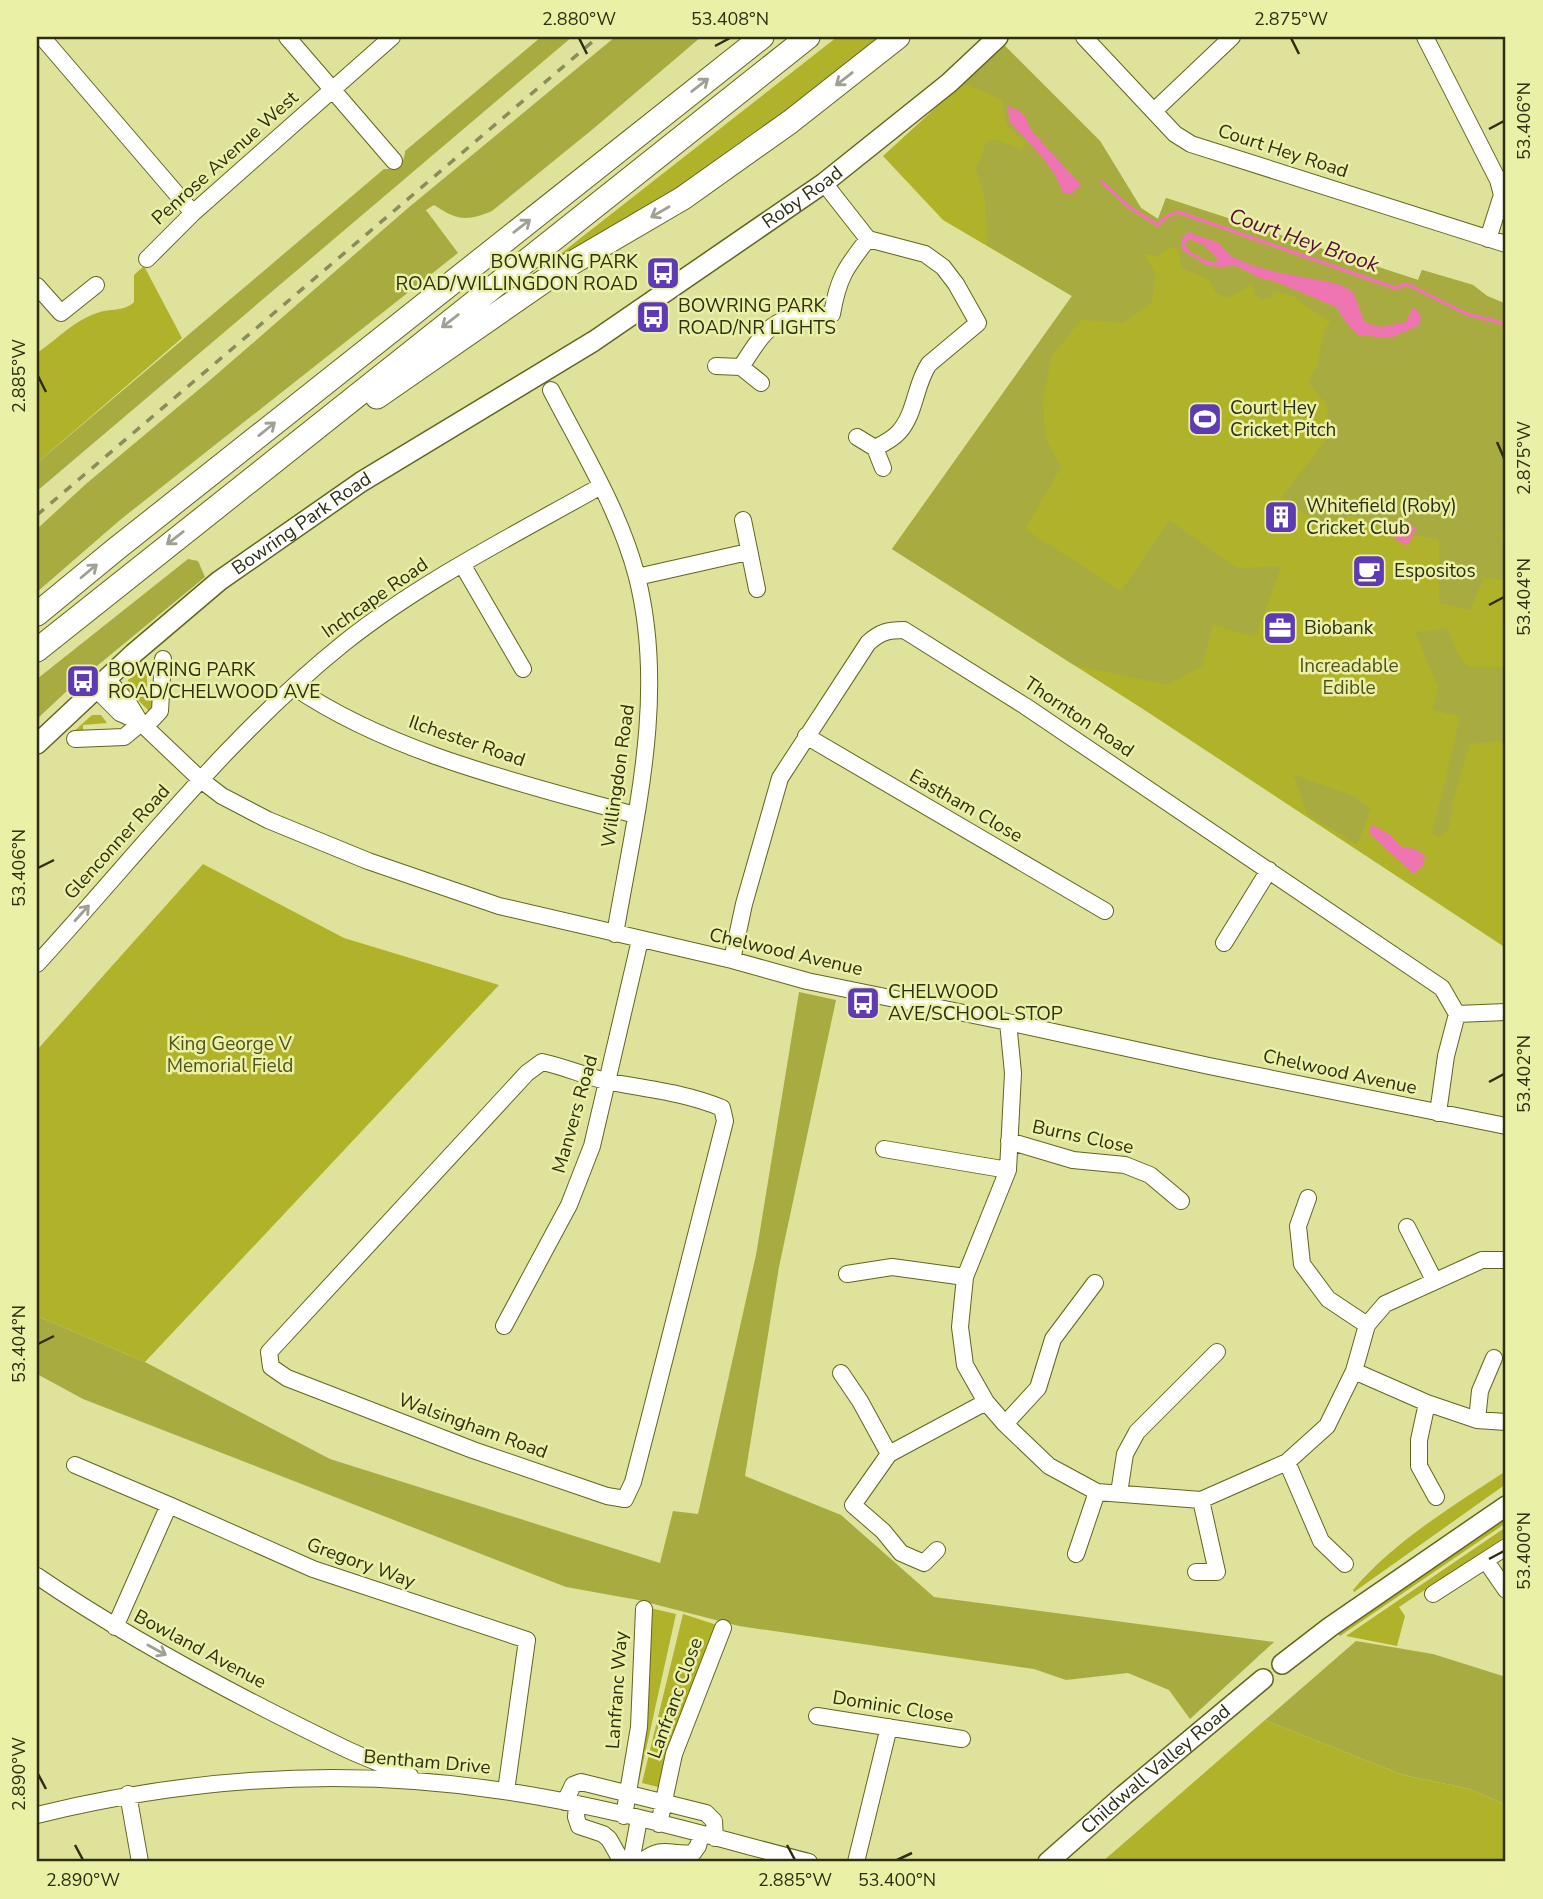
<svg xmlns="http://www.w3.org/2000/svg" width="1543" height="1899" font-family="'Nunito Sans',sans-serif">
	<rect width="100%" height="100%" fill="#dee29a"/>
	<path fill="#b0b329" d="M837,37H881L752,137L683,185L544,270L545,266Z
		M1004,45L1100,141L1141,208L1158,219L1166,198L1418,280L1422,270L1473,285L1487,296L1506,304V948L1146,711L892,549L1072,296L943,220L883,156Z
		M144,266L182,338L37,463V353C58,339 73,321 97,313C110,308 124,312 134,302V275Z
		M147,664V699L155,701L150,712L127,689L128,680Z
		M92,715H101L107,723L83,725V733H72Z
		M203,864L344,938L499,985L145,1362L37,1316V1050Z
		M1506,1471V1484L1354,1592L1353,1590C1394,1541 1453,1506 1506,1471Z
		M1506,1513V1523L1340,1636L1338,1634Z
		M1506,1527V1536L1399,1607L1405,1616L1397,1646L1346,1636Z
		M650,1608L676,1614L639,1781L634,1780Z
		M683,1614L720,1626L662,1788L642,1783Z
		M1265,1720L1403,1775L1470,1789L1506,1805V1862H1102Z"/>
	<path fill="#a8ac40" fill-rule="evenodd" d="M541,37H572L37,491V463L384,169C398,169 404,165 405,151Z
		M615,37H701L593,129L492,211C466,222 457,220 434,205L426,210L458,253L120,520L37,592V529L87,483L209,381L408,208Z
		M1004,45L1100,141L1141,208L1158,219L1166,198L1418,280L1422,270L1473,285L1487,296L1506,304V525L1500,535L1506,544V581L1484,578L1470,610L1439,603V540L1388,530L1354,516L1319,524L1281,497L1330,435L1326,404L1308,382L1317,365L1324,330L1330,321L1313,311L1293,296L1274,292L1271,298L1261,300L1253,294V284L1228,298L1217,294L1209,280L1181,268L1178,249L1170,247L1157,257L1150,254L1145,255L1156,274L1152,302L1124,323L1081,320L1052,356L1043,403L1046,439L1061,467L1025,529L1121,591L1169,520L1238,568L1282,566L1255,637L1213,625L1202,666L1168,685L1074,665L892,549L1072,296L987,245L985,201L976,169L986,142L994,139L1021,149L1026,144L1007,126L1001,99L962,83ZM1025,116L1031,130L1064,169L1072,172L1063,193C1056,171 1042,154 1025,139ZM1188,233L1219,243L1231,256L1251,265L1276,272L1339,285L1353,292L1365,323L1381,327L1407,322L1358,335L1348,325L1336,307L1274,281L1260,278L1236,266L1218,267L1206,265L1181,249Z
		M1188,239L1204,245L1217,259L1216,263C1205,260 1189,254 1185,243Z
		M188,559L198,561L205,577L69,689L37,719V679Z
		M1448,628L1454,646L1468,667H1506V745L1497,741L1470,744L1452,804L1451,821L1447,832L1440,837L1432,834L1460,717L1433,710L1438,687L1415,632Z
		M1293,774L1356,797L1371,809L1357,845L1307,814Z
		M799,992L836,1000L779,1267L745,1476L841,1515L934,1597L1274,1642L1190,1719L1169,1690L1128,1673L1066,1680L1034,1669L739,1626L638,1600L566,1587L83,1399L37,1374V1316L145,1362L330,1459L660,1563L673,1511L698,1514L756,1255Z
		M1356,1641L1433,1654L1506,1677V1805L1470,1789L1403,1775L1265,1720Z"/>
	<path fill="#ee75b1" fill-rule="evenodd" d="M1008,106L1018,110L1025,116L1031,130L1081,185L1072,193H1063C1053,163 1029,144 1009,121Z
		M1188,232L1219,243L1231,256L1251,265L1276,272L1339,284L1353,292L1365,323L1381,327L1406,322L1412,308L1418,310L1421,319L1418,326L1390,338L1358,335L1348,325L1336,307L1274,281L1260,278L1236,266L1218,267L1206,265L1181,249V240ZM1189,239L1204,245L1217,258L1216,263C1205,260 1189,254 1185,243Z
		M1394,521L1408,522L1416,529L1408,545C1397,543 1392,535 1387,526Z
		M1372,825L1389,834L1403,848C1413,848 1419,849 1425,857L1423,866L1414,874L1408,869L1371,835L1369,829Z"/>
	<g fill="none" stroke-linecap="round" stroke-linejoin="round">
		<path stroke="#ee75b1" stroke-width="3.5" d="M1102,182L1130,208L1158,225L1166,217L1178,212L1395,288L1407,284L1467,314L1506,324"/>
		<g stroke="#63651e" stroke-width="18">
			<path id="minor" d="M42,37L193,213
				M287,37L394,161
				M1084,37L1175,134L1191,144L1506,244
				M1425,37L1498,180L1502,195L1488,239
				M1154,111L1232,37
				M824,183L868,239L925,254L943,267L956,284L978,323L929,364C915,384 916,413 899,432C893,439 883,444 875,448
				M147,259L193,213L392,37
				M37,286L61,313L96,285
				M716,366L741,367
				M741,367C772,318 776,317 832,314C838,278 846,267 868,239
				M741,367L761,383
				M551,390C582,450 620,511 637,577C667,696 635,817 615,934
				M857,437L875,448
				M875,448L883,468
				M743,520L757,589
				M462,564L523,669
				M637,577L748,552
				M107,679L129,704L140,722L201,780L222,796L268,820L368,861L499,906L732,960L807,981L1008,1022L1209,1066L1506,1126
				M294,687C393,754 521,783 635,815
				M96,689L120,713L140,722
				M145,727L160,711L163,659
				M806,736L1105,911
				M75,739L124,737L141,723
				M1224,943L1269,870
				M732,960L744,904L780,778L868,643C880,632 888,630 904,630L1025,706L1442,988L1457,1014L1446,1056L1438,1113
				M37,964C137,855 228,736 344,643C422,581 514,535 601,486
				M1457,1014L1506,1012
				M1008,1022L1013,1073L1008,1170L965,1277L960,1327L965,1365L986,1402L1005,1424L1049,1466L1097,1492L1201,1500L1287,1462L1327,1426L1354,1371L1367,1325L1385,1304L1482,1260H1506
				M542,1062C566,1067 587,1077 610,1082C648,1089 686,1093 722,1108L725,1121L648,1424L633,1482L625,1499L607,1496L473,1450L287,1378L271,1367L269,1352L527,1073Z
				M1009,1141L1073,1160L1125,1165L1150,1175L1181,1201
				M884,1149L1008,1170
				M1308,1198L1298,1226L1302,1264L1328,1299L1367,1325
				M1407,1227L1434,1280
				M847,1274L892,1267L965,1277
				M504,1326L569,1205L592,1146L640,940
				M1354,1371L1427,1403L1477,1420L1506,1422
				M841,1373L860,1401L889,1454
				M1427,1403L1419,1440V1466L1436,1497
				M1477,1420L1480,1391L1494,1358
				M1005,1424L1038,1388L1053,1339L1095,1283
				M1287,1462L1321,1541L1345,1564
				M75,1465L169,1505
				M1119,1493L1125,1454L1137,1432L1217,1352
				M937,1550L924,1563L901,1553L883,1531L853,1505L889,1454L986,1402
				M1076,1554L1097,1492
				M1486,1561L1506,1590
				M1196,1572H1217L1201,1500
				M37,1576C134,1642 240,1698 346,1749C367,1759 389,1766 410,1776
				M1433,1594L1506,1547
				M115,1627L169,1505L313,1569L527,1640L506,1791
				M817,1716L962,1739
				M128,1794L140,1862
				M565,1802L573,1785L581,1782L706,1813L714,1821L715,1838
				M577,1804L576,1817L579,1826L603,1834L609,1839L622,1862
				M37,1815C191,1777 347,1767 504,1791C607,1806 708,1836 809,1862
				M624,1816L639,1727L644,1609
				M659,1824L674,1754L723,1628
				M631,1862L639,1819
				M641,1862C664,1844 670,1856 693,1853L698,1846L701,1835
				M856,1862L889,1727"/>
		</g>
		<g stroke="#63651e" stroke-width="22">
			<g id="major">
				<path id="s1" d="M37,744L133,654L219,581L361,482L594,341L824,183L949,83L998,37"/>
				<path d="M1282,1664L1330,1627L1506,1506"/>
				<path id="s2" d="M1048,1862L1124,1795L1263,1679"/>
			</g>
		</g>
		<g stroke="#63651e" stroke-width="25">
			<path id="highway" d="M377,397L560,270L683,198L790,122L898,37
				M37,614L116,549L762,37
				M37,650L808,37"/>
		</g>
		<use href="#minor" stroke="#fff" stroke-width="16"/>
		<use href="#major" stroke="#fff" stroke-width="19"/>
		<use href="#highway" stroke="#fff" stroke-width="23"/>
		<path stroke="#8a8d59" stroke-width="3.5" stroke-dasharray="9 9" stroke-linecap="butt" d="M37,515L598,37"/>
	</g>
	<defs><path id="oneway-shaft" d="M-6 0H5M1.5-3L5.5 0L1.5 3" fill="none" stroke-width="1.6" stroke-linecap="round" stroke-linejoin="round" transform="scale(1.75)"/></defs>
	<g stroke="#a0a194">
		<use href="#oneway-shaft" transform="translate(844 79) rotate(142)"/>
		<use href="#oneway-shaft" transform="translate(700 85) rotate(-38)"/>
		<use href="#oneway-shaft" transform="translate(660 212) rotate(150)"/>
		<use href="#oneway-shaft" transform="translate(522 226) rotate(-38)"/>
		<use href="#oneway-shaft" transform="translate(450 321) rotate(142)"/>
		<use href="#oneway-shaft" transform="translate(267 429) rotate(-39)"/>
		<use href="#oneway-shaft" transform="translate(175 538) rotate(142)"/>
		<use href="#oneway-shaft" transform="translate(89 571) rotate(-40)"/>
		<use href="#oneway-shaft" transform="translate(82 913) rotate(-48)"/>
		<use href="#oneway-shaft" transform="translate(157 1650) rotate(29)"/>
	</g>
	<path fill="none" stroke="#2d2f11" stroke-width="2.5" d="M579,38L587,54M1291,38L1299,54M715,46L730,38M1489,129L1504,121M38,376L46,392M1497,442L1504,458M1489,605L1504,597M38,868L54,860M1489,1082L1504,1074M38,1344L54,1336M1489,1559L1504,1551M38,1774L46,1789M75,1845L83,1860M787,1845L795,1860M897,1860L912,1853"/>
	<defs>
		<g id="bus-square" transform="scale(1.75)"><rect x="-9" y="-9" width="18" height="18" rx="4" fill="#5e3bb4" stroke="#ebf0a7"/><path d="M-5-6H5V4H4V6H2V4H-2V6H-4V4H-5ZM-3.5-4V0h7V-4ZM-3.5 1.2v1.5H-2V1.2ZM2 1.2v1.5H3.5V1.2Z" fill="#fff"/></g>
		<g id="stadium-square" transform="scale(1.75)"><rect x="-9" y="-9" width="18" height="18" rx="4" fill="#5e3bb4" stroke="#ebf0a7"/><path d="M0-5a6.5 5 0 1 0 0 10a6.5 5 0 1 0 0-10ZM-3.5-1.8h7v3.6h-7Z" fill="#fff"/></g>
		<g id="building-square" transform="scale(1.75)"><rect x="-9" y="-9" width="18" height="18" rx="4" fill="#5e3bb4" stroke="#ebf0a7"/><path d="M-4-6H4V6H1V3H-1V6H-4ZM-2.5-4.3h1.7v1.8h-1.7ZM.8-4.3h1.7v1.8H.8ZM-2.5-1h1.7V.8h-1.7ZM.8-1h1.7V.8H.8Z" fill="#fff"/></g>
		<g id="cafe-square" transform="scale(1.75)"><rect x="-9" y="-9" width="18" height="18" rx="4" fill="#5e3bb4" stroke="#ebf0a7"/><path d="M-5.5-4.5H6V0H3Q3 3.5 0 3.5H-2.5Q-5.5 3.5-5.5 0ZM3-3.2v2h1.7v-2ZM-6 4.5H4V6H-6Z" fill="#fff"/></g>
		<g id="office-square" transform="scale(1.75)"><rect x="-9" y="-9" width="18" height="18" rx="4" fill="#5e3bb4" stroke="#ebf0a7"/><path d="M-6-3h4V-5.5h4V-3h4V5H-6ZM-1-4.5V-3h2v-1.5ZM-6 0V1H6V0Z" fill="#fff"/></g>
	</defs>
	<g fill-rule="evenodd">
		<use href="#bus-square" x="663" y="273"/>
		<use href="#bus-square" x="653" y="317"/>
		<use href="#stadium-square" x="1205" y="419"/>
		<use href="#building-square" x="1281" y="517"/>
		<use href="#cafe-square" x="1369" y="571"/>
		<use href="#office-square" x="1280" y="628"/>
		<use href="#bus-square" x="83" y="681"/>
		<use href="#bus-square" x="863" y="1003"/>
	</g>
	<g text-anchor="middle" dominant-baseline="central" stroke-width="5" stroke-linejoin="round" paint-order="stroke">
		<g font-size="19" fill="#2d2f11" stroke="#ebf0a7">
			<text transform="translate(1283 151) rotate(18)">Court Hey Road</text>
			<text transform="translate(225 158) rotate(-42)">Penrose Avenue West</text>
			<text stroke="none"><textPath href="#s1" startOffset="943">Roby Road</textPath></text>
			<text stroke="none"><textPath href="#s1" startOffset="345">Bowring Park Road</textPath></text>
			<text transform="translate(375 598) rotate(-35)">Inchcape Road</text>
			<text transform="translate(1079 717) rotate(34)">Thornton Road</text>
			<text transform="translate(467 741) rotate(19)">Ilchester Road</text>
			<text transform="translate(618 776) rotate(-82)">Willingdon Road</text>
			<text transform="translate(966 806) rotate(30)">Eastham Close</text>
			<text transform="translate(117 842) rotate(-48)">Glenconner Road</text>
			<text transform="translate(786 952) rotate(13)">Chelwood Avenue</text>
			<text transform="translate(1340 1072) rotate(12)">Chelwood Avenue</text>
			<text transform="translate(575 1114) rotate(-74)">Manvers Road</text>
			<text transform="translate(1083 1137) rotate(12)">Burns Close</text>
			<text transform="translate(473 1426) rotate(20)">Walsingham Road</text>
			<text transform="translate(361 1563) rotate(20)">Gregory Way</text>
			<text transform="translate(200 1649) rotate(28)">Bowland Avenue</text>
			<text transform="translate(617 1690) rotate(-86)">Lanfranc Way</text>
			<text transform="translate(675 1698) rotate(-70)">Lanfranc Close</text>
			<text transform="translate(893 1707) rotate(9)">Dominic Close</text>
			<text transform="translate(427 1762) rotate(5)">Bentham Drive</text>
			<text stroke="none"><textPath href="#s2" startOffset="142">Childwall Valley Road</textPath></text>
		</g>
		<g font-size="19" fill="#2d2f11" stroke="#ebf0a7" text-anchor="start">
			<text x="638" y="262" text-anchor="end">BOWRING PARK<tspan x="638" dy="22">ROAD/WILLINGDON ROAD</tspan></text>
			<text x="678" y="306">BOWRING PARK<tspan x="678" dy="22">ROAD/NR LIGHTS</tspan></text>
			<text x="1230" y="408">Court Hey<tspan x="1230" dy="22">Cricket Pitch</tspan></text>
			<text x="1306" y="506">Whitefield (Roby)<tspan x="1306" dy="22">Cricket Club</tspan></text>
			<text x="1394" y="571">Espositos</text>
			<text x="1304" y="628">Biobank</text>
			<text x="108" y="670">BOWRING PARK<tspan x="108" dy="22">ROAD/CHELWOOD AVE</tspan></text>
			<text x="888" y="992">CHELWOOD<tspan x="888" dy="22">AVE/SCHOOL STOP</tspan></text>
		</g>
		<g font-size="19" fill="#50521a" stroke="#ebf0a7">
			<text x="1349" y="666">Increadable<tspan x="1349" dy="22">Edible</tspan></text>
			<text x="230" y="1044">King George V<tspan x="230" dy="22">Memorial Field</tspan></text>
		</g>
		<g font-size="21" font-style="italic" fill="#580c38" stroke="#ebf0a7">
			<text transform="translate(1304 240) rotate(19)">Court Hey Brook</text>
		</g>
	</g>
	<rect width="1543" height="1899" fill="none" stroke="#ebf0a7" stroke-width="77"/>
	<rect x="38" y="38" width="1466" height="1822" fill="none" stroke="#2d2f11" stroke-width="2.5"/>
	<g font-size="18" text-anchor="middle" fill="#2d2f11">
		<text x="579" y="25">2.880°W</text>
		<text x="730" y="25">53.408°N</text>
		<text x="1291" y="25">2.875°W</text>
		<text transform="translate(1524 121) rotate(-90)" y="6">53.406°N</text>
		<text transform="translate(19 376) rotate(-90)" y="6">2.885°W</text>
		<text transform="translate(1524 458) rotate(-90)" y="6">2.875°W</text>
		<text transform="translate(1524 597) rotate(-90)" y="6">53.404°N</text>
		<text transform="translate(19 868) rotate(-90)" y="6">53.406°N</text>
		<text transform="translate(1524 1074) rotate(-90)" y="6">53.402°N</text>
		<text transform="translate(19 1344) rotate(-90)" y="6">53.404°N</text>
		<text transform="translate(1524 1551) rotate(-90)" y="6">53.400°N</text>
		<text transform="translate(19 1774) rotate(-90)" y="6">2.890°W</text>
		<text x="83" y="1886">2.890°W</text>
		<text x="795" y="1886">2.885°W</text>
		<text x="897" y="1886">53.400°N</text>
	</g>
</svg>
